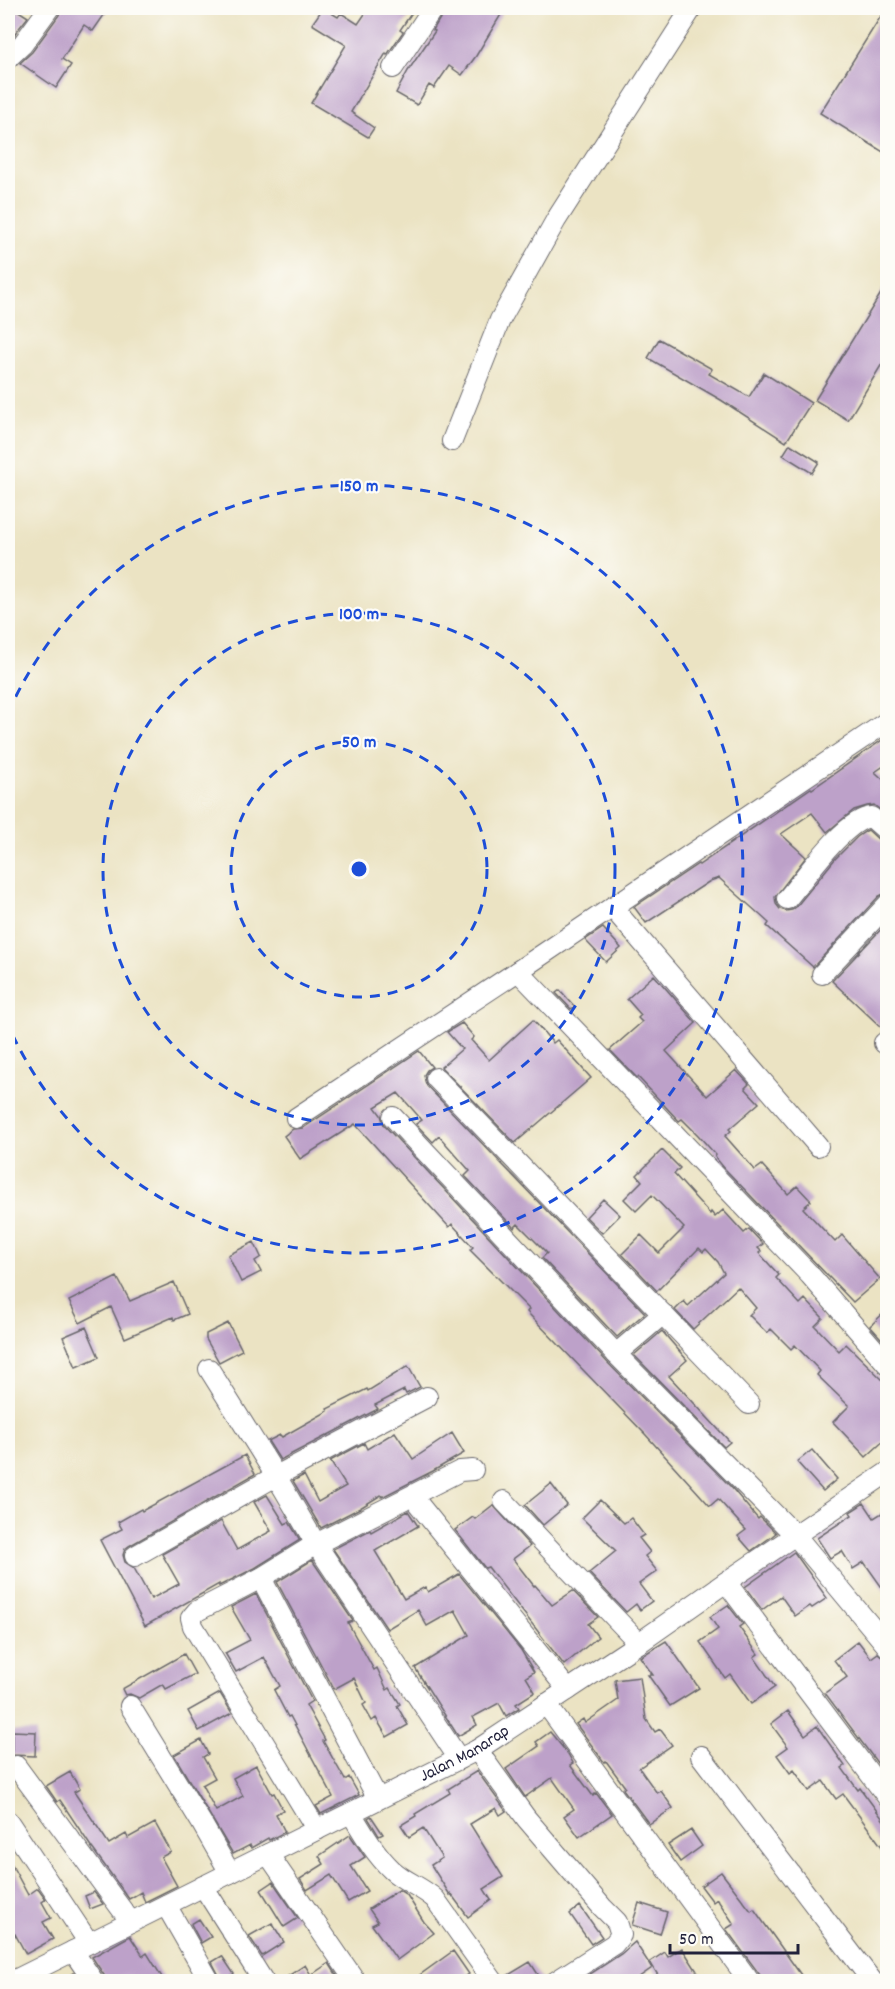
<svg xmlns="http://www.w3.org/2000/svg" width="895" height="1989" font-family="Dekko,sans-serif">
	<rect width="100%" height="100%" fill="#fdfcf7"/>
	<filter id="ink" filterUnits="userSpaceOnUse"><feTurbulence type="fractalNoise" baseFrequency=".0167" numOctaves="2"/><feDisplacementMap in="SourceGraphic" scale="12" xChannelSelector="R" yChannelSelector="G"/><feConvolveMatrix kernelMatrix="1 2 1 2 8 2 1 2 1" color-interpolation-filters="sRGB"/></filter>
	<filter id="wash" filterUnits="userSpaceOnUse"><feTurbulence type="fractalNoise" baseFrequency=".008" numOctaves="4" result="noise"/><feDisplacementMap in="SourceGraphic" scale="24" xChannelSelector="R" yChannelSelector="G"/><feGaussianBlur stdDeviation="1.35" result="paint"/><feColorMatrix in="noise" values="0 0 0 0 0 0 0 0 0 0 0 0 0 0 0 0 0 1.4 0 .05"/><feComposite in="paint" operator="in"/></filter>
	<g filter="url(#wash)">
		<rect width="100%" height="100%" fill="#ebe3c3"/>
		<g id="blocks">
			<path fill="#bda1c9" d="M8,8H14L28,17L8,42Z
				M62,8H109L93,31L84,25L62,59L71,65L56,88L20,63L32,52L59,15Z
				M323,8L338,17L341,13L358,24L369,8H415L400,30L403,32L387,55L386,53L351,112L374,128L368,137L311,103L346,45L312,24Z
				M446,8H505L476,56L462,75L449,66L434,88L429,85L417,105L396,93L408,71L435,31L433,30Z
				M886,8H888V155L820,113Z
				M888,282V354L848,420L815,400Z
				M659,339L712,369L709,374L749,397L764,373L811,403L786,442L721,400L648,358Z
				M790,444L819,462L812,473L783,455Z
				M888,736V763L875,772L888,784V816L874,805L867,806L854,810L827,832L812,813L781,834L806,857L775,897L776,904L780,909L786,911L792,910L796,907L835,859L857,837L866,831L868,830L880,841L888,844V892L879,896L813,967L767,926L769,923L719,878L710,881L646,923L634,907L698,864L699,865L811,788L812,789Z
				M888,922V1028L883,1029L832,981Z
				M603,928L621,948L606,962L585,940Z
				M654,975L696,1023L666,1051L707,1096L736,1070L749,1084L745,1088L759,1103L729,1129L731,1131L725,1136L755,1170L762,1165L788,1194L797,1186L811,1201L803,1208L835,1242L842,1235L880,1279L853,1302L725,1169L715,1157L716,1155L698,1135L682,1119L679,1121L638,1077L637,1078L610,1050L642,1022L638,1018L641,1015L627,999Z
				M560,990L575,1007L571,1009L556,993Z
				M533,1020L553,1043L557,1040L591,1078L515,1143L441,1067L462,1049L447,1032L462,1023L474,1037L471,1040L489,1060Z
				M419,1051L432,1067L427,1070L424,1075L425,1081L427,1086L645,1313L617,1337L542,1258L547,1253L518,1224L514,1228L465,1176L470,1171L439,1136L433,1142L416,1124L422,1120L398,1093L375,1107L381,1115L384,1125L607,1362L731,1487L758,1519L760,1517L776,1533L771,1537L751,1551L738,1536L746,1530L718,1499L710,1506L645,1434L527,1312L529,1309L470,1250L473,1247L452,1224L449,1227L355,1124L300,1159L284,1136L293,1129L303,1128Z
				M662,1150L680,1168L674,1174L710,1214L711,1212L715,1217L723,1210L744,1233L749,1229L763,1244L758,1248L761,1251L759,1253L779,1275L776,1278L800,1304L805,1299L823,1318L815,1326L839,1351L846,1344L888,1385V1437L866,1457L833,1422L849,1406L817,1375L820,1371L795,1345L791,1349L771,1329L767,1333L749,1315L756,1308L738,1287L693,1329L675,1310L684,1301L688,1306L724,1273L718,1262L706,1249L703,1252L699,1248L657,1291L622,1254L641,1235L659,1253L684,1228L652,1195L636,1211L624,1199L642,1181L637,1175Z
				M603,1199L620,1215L602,1233L586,1217Z
				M254,1242L261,1257L255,1261L261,1272L241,1282L228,1255Z
				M117,1277L130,1301L174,1282L188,1314L174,1320L173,1317L125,1338L111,1307L80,1323L69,1301Z
				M888,1309V1346L870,1326Z
				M228,1323L242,1350L219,1362L206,1339V1334Z
				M86,1327L99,1357L76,1367L63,1337Z
				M662,1331L687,1360L669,1376L730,1442L724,1447L634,1355Z
				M408,1366L420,1387L406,1394L404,1390L375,1405L378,1409L280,1460L268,1441L280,1435L282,1437L328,1411L327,1409L367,1389L368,1391Z
				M395,1432L413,1459L452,1433L464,1453L433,1471L382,1497L381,1495L360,1508L321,1528L293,1481L304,1475L318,1502L346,1486L330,1461L364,1443L367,1449Z
				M812,1450L837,1479L823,1491L797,1462Z
				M245,1455L255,1474L129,1546L125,1549L123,1555L125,1562L134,1568L151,1599L179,1584L162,1554L221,1521L237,1550L271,1531L254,1502L267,1495L285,1524L289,1522L300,1540L255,1568L219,1586V1584L145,1626L100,1540L122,1529L118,1522L141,1509L142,1511Z
				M551,1484L567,1505L543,1525L525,1505Z
				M600,1500L624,1523L631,1518L644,1535L639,1538L650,1552L645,1556L657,1571L639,1584L652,1601L640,1610L636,1604L626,1612L589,1573L616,1551L582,1518Z
				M864,1503L874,1518L888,1509V1596L864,1562L853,1569L842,1551L830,1558L817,1538L852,1515L850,1512Z
				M493,1505L530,1546L513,1559L534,1586L535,1585L552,1605L573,1591L598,1617L588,1624L598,1637L564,1665L488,1567L485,1568L455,1530L473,1517L475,1519Z
				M408,1511L418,1526L375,1551L404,1599L425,1587L428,1592L459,1574L521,1650L534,1672L526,1677L535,1692L516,1704L519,1708L506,1716L499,1703L473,1717L477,1725L458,1736L415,1668L469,1635L455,1610L427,1626L418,1610L387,1629L333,1549L370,1530L371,1532Z
				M794,1552L827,1598L812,1608L810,1606L795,1616L781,1596L762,1610L745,1587Z
				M312,1560L353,1621L348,1623L374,1670L377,1668L387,1690L390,1688L400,1704L397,1706L408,1725L387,1737L376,1718L372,1721L363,1705L366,1703L354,1678L334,1689L277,1582Z
				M256,1594L312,1701L306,1705L325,1740L323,1741L345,1780L349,1777L359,1795L321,1814L316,1806L333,1797L290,1716L288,1717L274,1690L280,1686L264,1657L236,1672L225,1653L250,1640L231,1607Z
				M728,1605L743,1624L739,1627L758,1654L754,1657L775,1687L751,1704L730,1674L725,1678L700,1642L718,1629L710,1617Z
				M666,1641L699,1688L670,1706L648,1675H653L640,1657Z
				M858,1641L871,1658L878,1653L888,1662V1763L881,1768L825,1693L847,1677L834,1660Z
				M184,1654L195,1674L166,1689L163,1684L139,1698L130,1694L125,1695L122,1689Z
				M640,1677L646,1719L655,1732L660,1729L672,1745L639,1768L657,1793L661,1791L673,1808L649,1824L623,1789L625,1787L606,1761L604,1762L576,1724L583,1719L585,1723L618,1700L615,1680Z
				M220,1693L232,1713L199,1731L188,1711Z
				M788,1711L805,1735L817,1726L845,1766L842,1768L858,1790L860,1788L888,1826V1855L843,1794L836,1799L823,1781L809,1791L794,1770L790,1773L777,1755L788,1747L771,1724Z
				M12,1731L36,1732L35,1756L12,1755Z
				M550,1732L568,1754L573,1763L570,1765L593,1796L596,1793L612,1814L579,1837L564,1816L574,1809L552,1778L525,1797L506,1769L539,1746L536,1742Z
				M201,1740L208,1754L203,1757L215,1778L202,1785L216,1811L243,1796L233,1778L256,1765L272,1794L274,1793L283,1810L276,1814L285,1832L269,1840L268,1838L251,1848L250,1845L233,1854L174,1755Z
				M477,1771L506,1811L500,1815L496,1808L470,1824L503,1877L484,1889L491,1900L468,1917L451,1894L450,1895L431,1865L442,1858L423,1828L409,1837L401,1825L416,1816L415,1814L450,1793L448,1789Z
				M70,1772L80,1789L74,1792L109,1844L126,1834L128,1838L155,1823L171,1852L161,1857L177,1886L145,1902L141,1892L129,1899L92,1848L60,1800L57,1802L46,1786Z
				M371,1816L383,1834L379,1836L368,1818Z
				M691,1830L702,1846L680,1862L668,1845Z
				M350,1835L365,1857L351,1866L367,1891L348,1902L331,1875L307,1890L300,1879L324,1864L319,1856Z
				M8,1858L28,1895L38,1888L46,1899L42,1902L51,1918L43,1922L53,1939L26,1954L15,1934L8,1938Z
				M721,1872L751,1911L754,1909L806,1982H762L760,1975L726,1929L734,1924L717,1899L713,1902L701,1886Z
				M273,1882L298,1918L284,1927L261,1890Z
				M399,1890L407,1895L424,1922L434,1933L397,1960L372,1925L378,1922L369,1909Z
				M94,1892L103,1904L90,1909L85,1896Z
				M639,1903L667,1912L660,1934L632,1925Z
				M580,1906L602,1937L591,1944L570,1914Z
				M199,1919L211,1937L201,1943L191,1924Z
				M272,1923L284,1942L262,1956L249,1936Z
				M130,1936L143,1956L147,1953L165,1982H106L104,1975L92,1957Z
				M635,1942L652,1968L632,1982H578L621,1954Z
				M682,1948L704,1982H662L650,1962L665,1952L668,1957Z
				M453,1951L469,1974L457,1982H410Z
				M222,1956L234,1974L222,1981L212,1962Z
				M530,1962L543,1982H506L505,1977Z
				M329,1963L341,1982H279L305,1965L311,1975Z
				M73,1973L79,1982H59Z"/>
		</g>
	</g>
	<g filter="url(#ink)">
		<use href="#blocks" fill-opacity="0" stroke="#68666b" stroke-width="1.5"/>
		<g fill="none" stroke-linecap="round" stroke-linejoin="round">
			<g stroke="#68666b" stroke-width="22">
				<g id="street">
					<path d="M8,58L22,45L49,8"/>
					<path d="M393,68L433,8"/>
					<path d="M452,441L500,320L556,220L692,8"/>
					<path d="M787,899C805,878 845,819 871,817L888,832"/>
					<path d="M612,907L818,1146"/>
					<path d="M518,971L810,1275L888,1365"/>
					<path d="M822,974L888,904"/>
					<path d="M884,1043L888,1040"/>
					<path d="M436,1078L749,1404"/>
					<path d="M393,1117L616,1354L795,1535L888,1647"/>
					<path d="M296,1118L518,971L888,721"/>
					<path d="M616,1354L663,1314"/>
					<path d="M209,1369L276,1476L316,1544L459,1759"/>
					<path d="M412,1496L568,1690"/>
					<path d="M504,1501L639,1643"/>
					<path d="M135,1556L276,1476L427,1397"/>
					<path d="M261,1578L378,1799"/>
					<path d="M726,1582L888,1798"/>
					<path d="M546,1704L750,1982"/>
					<path d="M130,1706L201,1822L230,1873"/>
					<path d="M477,1750L526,1818L602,1907L617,1922L621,1935L614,1944L555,1982"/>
					<path d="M701,1756L873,1982"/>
					<path d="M16,1766L131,1922"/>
					<path d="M351,1813C363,1833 375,1854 392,1870C405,1882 422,1887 435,1899L494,1982"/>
					<path d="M8,1821L89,1943"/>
					<path d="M317,1830L193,1626L191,1618L197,1611L261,1578L316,1544L460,1471L473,1470"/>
					<path d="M268,1854L356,1982"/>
					<path d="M203,1886L264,1982"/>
					<path d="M166,1905L210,1982"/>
					<path d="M73,1951L94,1982"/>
					<path id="s1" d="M11,1982L477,1750L639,1643L726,1582L888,1472"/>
				</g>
			</g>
			<use href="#street" stroke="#fff" stroke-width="20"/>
		</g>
	</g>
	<g fill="none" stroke="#1d4ed8" stroke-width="3" stroke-dasharray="10 8">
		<circle cx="359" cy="869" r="128"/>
		<circle cx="359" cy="869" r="256"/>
		<path d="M8 713A384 384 0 1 1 8 1025"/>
	</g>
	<g text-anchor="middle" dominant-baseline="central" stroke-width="4.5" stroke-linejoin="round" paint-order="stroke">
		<g font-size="18" fill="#22223b" stroke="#fdfcf7">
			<text stroke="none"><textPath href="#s1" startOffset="508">Jalan Manarap</textPath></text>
		</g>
	</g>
	<circle cx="359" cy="869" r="9" fill="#1d4ed8" stroke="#fdfcf7" stroke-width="3"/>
	<g font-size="18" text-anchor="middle" font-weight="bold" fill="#1d4ed8" stroke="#fdfcf7" stroke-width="4.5" stroke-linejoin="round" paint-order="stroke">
		<text x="359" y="491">150 m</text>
		<text x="359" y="619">100 m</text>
		<text x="359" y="747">50 m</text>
	</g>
	<rect width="895" height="1989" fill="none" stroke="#fdfcf7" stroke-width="30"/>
	<path d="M670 1944v9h128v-9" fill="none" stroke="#22223b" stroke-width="3"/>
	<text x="679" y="1944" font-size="18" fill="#22223b" stroke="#fdfcf7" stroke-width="4.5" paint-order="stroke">50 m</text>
</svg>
